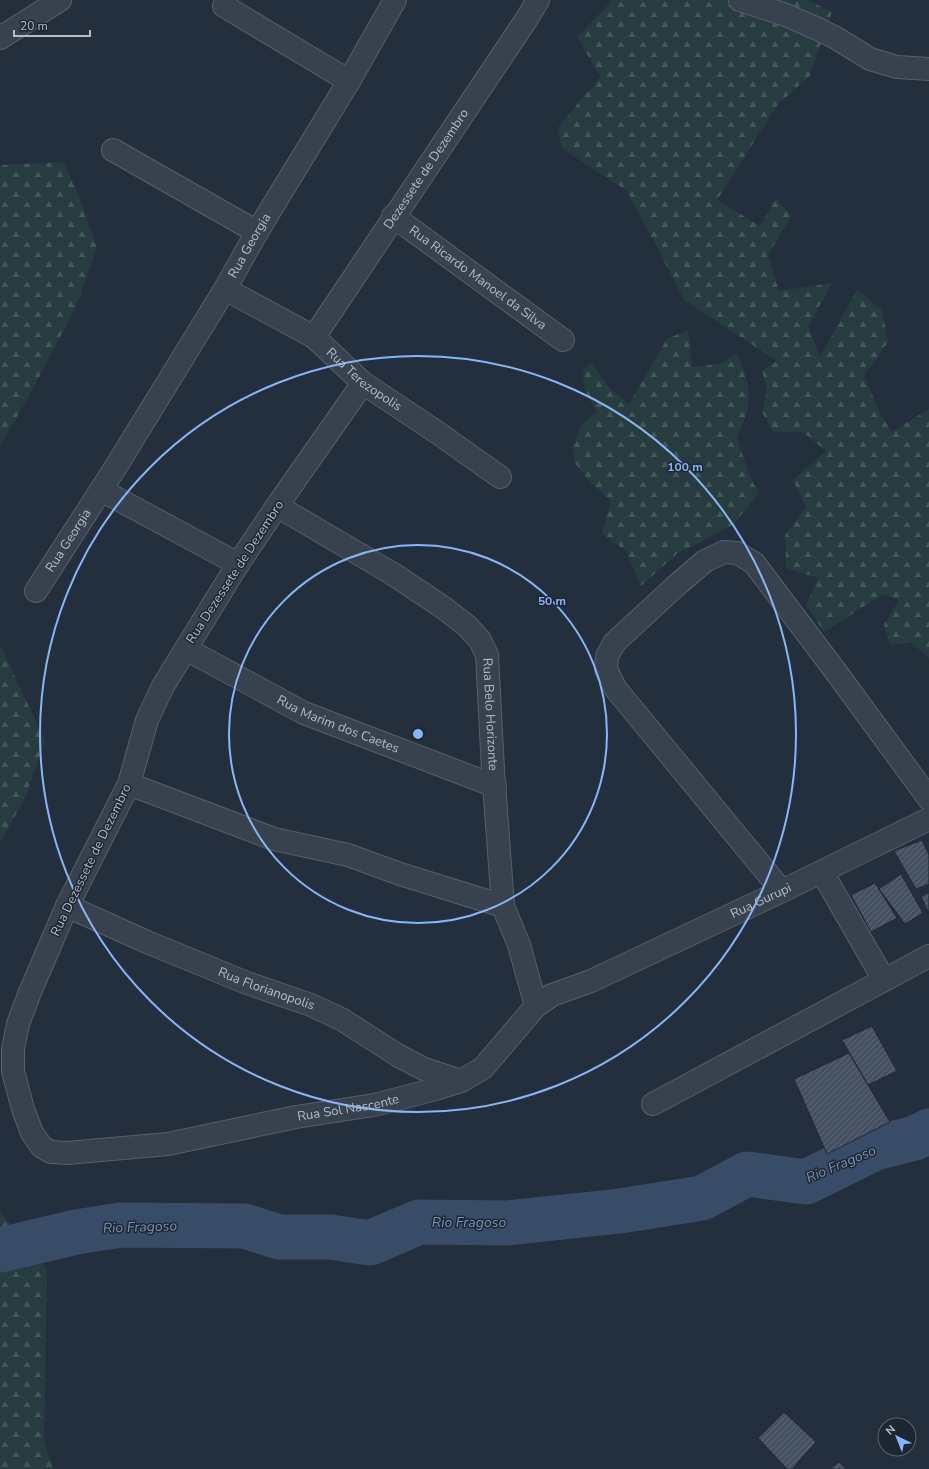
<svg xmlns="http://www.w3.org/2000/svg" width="929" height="1469" font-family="'Nunito Sans',sans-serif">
	<defs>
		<pattern id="forest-firs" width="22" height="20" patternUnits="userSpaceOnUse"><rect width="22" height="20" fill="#263c3f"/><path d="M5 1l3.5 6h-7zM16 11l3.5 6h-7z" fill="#435659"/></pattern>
		<pattern id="building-hatch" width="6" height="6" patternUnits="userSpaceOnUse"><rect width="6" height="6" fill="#455162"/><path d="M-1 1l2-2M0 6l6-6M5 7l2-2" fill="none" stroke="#5d6877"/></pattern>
	</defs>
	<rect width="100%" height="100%" fill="#242f3e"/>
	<path fill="url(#forest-firs)" d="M611,0H808L832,12L809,77L778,104L717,200L760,226L776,198L791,216L768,255L779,291L832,283L808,327L820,357L857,290L882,310L888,342L864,376L882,417L892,432L929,409V659L911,642L890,645L884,624L899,600L883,594L824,632L806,605L818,578L786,568L785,535L806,507L793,480L826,451L803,432H774L762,412L767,390L762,371L777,361L684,300L656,245L626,190L584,163L562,148L557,129L580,101L601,77L577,37L611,2Z
		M64,162L80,199L97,247L76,307L29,396L0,446V165Z
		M688,330L692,367L720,364L737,354C745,371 752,392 747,412C745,420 740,429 737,438L750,477L759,493L734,524L697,544L678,553L641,586L626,551L602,533L611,501L591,483L574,462L573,447L581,426L597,411L585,392L582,371L591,363L611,390L629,404L667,339Z
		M0,647L3,651L45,741L25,798L0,842Z
		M0,1212L47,1270L44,1443L54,1469H0Z"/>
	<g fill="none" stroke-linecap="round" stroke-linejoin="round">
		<path stroke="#394c67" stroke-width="45" d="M0,1250L76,1232L121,1225L245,1226L279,1237H331L370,1243L419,1222L508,1223L620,1211L702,1198L747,1174L806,1182L875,1148L915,1138L929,1131"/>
	</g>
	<path fill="url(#building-hatch)" stroke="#1f2835" d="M922,840L929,855V884L916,889L894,851Z
		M901,874L923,913L905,924L879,889Z
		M875,883L897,918L871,932L851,895Z
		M929,892V913L921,897Z
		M872,1026L897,1071L868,1085L842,1040Z
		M849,1053L890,1122L827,1154L794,1079Z
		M784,1412L816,1442L792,1469H787L758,1438Z
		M839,1462L846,1469H830Z"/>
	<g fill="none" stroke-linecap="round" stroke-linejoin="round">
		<g stroke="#565f6c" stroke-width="24">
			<g id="minor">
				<path d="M740,0L786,15L820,30L836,38L870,59L897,67L929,69"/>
				<path d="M224,6L349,81"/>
				<path d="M0,38L60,0"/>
				<path d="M113,150L257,232"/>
				<path id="s1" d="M393,216L563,340"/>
				<path id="s2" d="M225,289L314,337L363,383L438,433L500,477"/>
				<path id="s3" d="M314,337L526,20L538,0"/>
				<path id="s4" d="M363,383L277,506L238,564L163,686L147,720L129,784L67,906L30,992L18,1024L13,1049V1071L23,1109L32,1133L42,1147L51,1152L67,1153L168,1144L296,1117L374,1105L432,1090L461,1081L483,1068L536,1006L552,995L591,981L782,891L929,819"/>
				<path d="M101,490L238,564"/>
				<path id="s5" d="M277,506L393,574L444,608L467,626L480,640L487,655L493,770L503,906L519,945L536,1006"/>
				<path id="s6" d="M36,591L117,465L225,289L257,232L349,81L395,0"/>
				<path id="s7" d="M186,649L304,713L495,786"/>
				<path d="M129,784L274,839L348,855L400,874L503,906"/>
				<path d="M822,872L884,980"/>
				<path d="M782,891L615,688L606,669L607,656L615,642L678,584L705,561L724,552L737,553L754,563L839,676L929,799"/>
				<path id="s8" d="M67,906L147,942L247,983L311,1005L341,1019L399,1056L424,1069L461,1081"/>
				<path d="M653,1104L929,956"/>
			</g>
		</g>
		<use href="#minor" stroke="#38414e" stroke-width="22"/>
	</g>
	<g fill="none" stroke="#8ab4f8" stroke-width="2">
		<circle cx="418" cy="734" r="189"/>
		<circle cx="418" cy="734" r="378"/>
	</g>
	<g text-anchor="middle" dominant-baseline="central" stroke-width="3" stroke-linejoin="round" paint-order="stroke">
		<g font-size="13" fill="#b4bcc9" stroke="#1d2633">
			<text stroke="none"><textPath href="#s3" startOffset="202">Dezessete de Dezembro</textPath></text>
			<text stroke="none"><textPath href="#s6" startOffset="406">Rua Georgia</textPath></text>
			<text stroke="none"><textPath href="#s1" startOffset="105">Rua Ricardo Manoel da Silva</textPath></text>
			<text stroke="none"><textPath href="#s2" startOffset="167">Rua Terezopolis</textPath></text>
			<text stroke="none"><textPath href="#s6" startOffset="60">Rua Georgia</textPath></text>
			<text transform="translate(235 572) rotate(-57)">Rua Dezessete de Dezembro</text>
			<text stroke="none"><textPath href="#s5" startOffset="320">Rua Belo Horizonte</textPath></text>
			<text stroke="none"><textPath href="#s7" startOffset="170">Rua Marim dos Caetes</textPath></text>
			<text transform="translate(91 860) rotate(-64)">Rua Dezessete de Dezembro</text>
			<text stroke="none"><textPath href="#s4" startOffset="1645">Rua Gurupi</textPath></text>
			<text stroke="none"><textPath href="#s8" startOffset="216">Rua Florianopolis</textPath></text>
			<text stroke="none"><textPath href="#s4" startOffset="1173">Rua Sol Nascente</textPath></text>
		</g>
		<g font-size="14" font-style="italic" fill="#7c92b1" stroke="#1d2633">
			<text transform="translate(841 1164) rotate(-23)">Rio Fragoso</text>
			<text x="469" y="1222">Rio Fragoso</text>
			<text transform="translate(140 1227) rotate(-2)">Rio Fragoso</text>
		</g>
	</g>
	<circle cx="418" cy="734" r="6" fill="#8ab4f8" stroke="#1d2633" stroke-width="2"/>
	<g font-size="12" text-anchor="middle" font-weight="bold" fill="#8ab4f8" stroke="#1d2633" stroke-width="3" stroke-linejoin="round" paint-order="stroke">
		<text x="685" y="471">100 m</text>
		<text x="552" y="605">50 m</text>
	</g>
	<g transform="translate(897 1437) rotate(317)"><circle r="19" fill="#1d2633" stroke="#59626f"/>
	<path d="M0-3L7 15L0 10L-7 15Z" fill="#8ab4f8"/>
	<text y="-6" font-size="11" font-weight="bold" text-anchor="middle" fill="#b4bcc9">N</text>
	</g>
	<path d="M14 30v6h76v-6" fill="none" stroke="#b4bcc9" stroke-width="2"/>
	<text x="20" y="30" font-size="12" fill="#b4bcc9" stroke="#1d2633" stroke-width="3" paint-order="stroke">20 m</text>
</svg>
